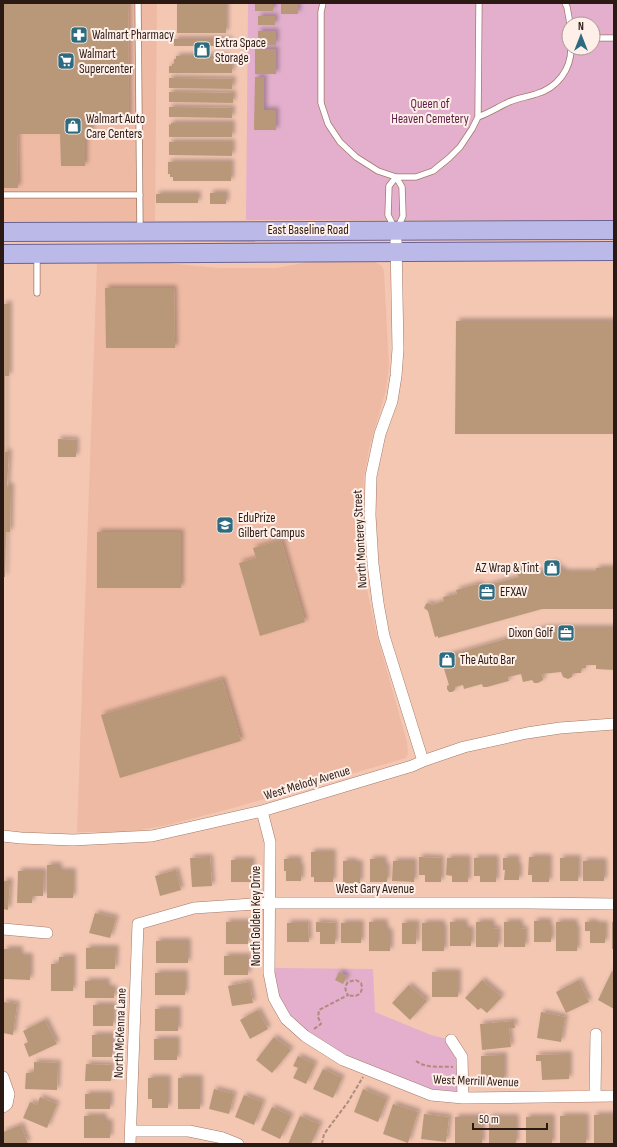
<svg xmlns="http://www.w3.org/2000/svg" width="617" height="1147" font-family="'Sofia Sans Condensed',sans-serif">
	<defs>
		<filter id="shadow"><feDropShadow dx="3" dy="-3" stdDeviation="2" flood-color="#0004"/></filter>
	</defs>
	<rect width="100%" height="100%" fill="#f4c7b3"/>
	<path fill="#eebaa3" d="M3,3H157L155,221L3,222Z
		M97,262L167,263L218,268H276L309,262H375L382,266L384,271L389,366L386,390L369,449L364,477L362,502L364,548L367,589L376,632L407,742L408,754L406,758L233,808L168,825L128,832H77Z"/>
	<path fill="#e3afcc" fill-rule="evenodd" d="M248,3H614V220H246ZM569,24H593V48H569Z
		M269,967L279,968L373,969L375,1012L431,1035L451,1040L462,1057L463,1098L431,1095L343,1060L286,1019Z"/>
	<path fill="#b99879" filter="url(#shadow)" d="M3,3H128L129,118H91V133H85V166H61L60,134H17L18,188H3Z
		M177,3H226V33H177Z
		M255,3H273V11H255Z
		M281,3H298V14H281Z
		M258,16H275V25H258Z
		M258,31H276V45H258Z
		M174,39H229V46H174Z
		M255,49H276V74H255Z
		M176,56H226V59H228V62H230V65H232V73H169V66H172V64H174V59H176Z
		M255,77H264V110H276V130H254Z
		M169,78L233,79L232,89L169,88Z
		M169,92L233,93V103L169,102Z
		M169,107L232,108V118L169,117Z
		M171,123H232V137H169V124L171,125Z
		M169,142H232V156L169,155Z
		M168,162H231V181H173V177H170V174H168Z
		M210,193H226V204H210Z
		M156,194H198V203H156Z
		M105,288H174L175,348H106Z
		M3,304H9V376H5V452H9L7,486H11L10,532H6L5,577H3Z
		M456,321H614V434H455Z
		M58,439L76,440V457H58Z
		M97,532H181V588H97Z
		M281,540L305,622L260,636L239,563L256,558L253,548Z
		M552,563L557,565L559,569H563V572H596V568H614V609H542L438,638V636L435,637L428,611L424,608L426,604L428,603L432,605L444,601L443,597L457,594L456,590L460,589L478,584V585L481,584L482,587L519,577L517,574V570L521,566L527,568L528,574L540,572H548L547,567Z
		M545,628H614V670L596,669V665H586V668H582L581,673H573L572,677L568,679L563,677L561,672L542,674L543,680L538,683H534L532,680L523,682L521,674L508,677L509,681L505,682L487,687H483L482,684L464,689L463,685L455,687V690L452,692H449L447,689V686L449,685L441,659L443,658V657Z
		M222,679L241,741L120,778L101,715Z
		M311,852H333V882H314V877H311Z
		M210,857L212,886L192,887L190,858Z
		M419,857L441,858V882H425V875H419Z
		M529,857H549V882H532V875H528Z
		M447,858H468V882H452V876L446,875Z
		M474,858H496V882H480V876H474Z
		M503,858H517V866H519V880H504L505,870H503Z
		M560,858H578V881H560Z
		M284,859H299V866H301V881H286V871H284Z
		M370,859H384V866H387V882H370Z
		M231,860H252V882H231Z
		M343,861H354V863H360V883H343Z
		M393,861H414V882L392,881Z
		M583,861H604V881H583Z
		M47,865H59V871H73V898H47Z
		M176,870L181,890L160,896L155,876Z
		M18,871H44L43,896H32V903H17Z
		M3,881H10L8,910L3,909Z
		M95,913L116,918L110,938L89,933Z
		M534,921H549V928H551V942H534Z
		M226,922H248V944H226Z
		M316,922L335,923V944H320V932H316Z
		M369,922H385V929H387V932H390V951H369Z
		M450,922H465V929H471V946H450Z
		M476,922H492V928L498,929V947H476Z
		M504,922H520V928L525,929V947H504Z
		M556,922H575V928H577V951H556Z
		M585,922H595V924H605V943H590V931H585Z
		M612,922H614V949H612Z
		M287,923H308L309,942H287Z
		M341,923H361V943H341Z
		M402,923H417L416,944H402Z
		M422,923H442V927H444V951H422Z
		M156,941H188V963H156Z
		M86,948H116L115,969H86Z
		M4,949H20V956H30V980L4,979Z
		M224,956H248V975H224Z
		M59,957H73V991H51V964H59Z
		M612,971L614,972V1009L598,1000Z
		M339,972L347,976L343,984L335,980Z
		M432,972H458V997H432Z
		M155,973H185V995H155Z
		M482,980L502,997L487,1013L481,1008L478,1010L465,998Z
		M579,980L589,1002L566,1013L556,992Z
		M85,981H107V988H114V998H85Z
		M249,982L253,1003L232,1006L228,986Z
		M409,985L427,1001L410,1020L392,1003Z
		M3,1002L17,1004L13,1035L3,1033Z
		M93,1005H113V1026H93Z
		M155,1009H178V1031H155Z
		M258,1010L268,1029L250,1039L240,1020Z
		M541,1012L565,1017L561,1042L537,1038Z
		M45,1020L57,1044L29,1057L24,1044L28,1042L23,1031Z
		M514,1021L515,1028H509L511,1047L482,1050L480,1024Z
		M92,1035H112V1057H92Z
		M274,1037L291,1050L272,1073L256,1060Z
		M154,1039H177V1060H154Z
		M569,1054V1079L542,1080L541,1061H536V1055Z
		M504,1055V1081L481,1082V1056Z
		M298,1056L315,1064L306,1084L293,1078L298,1068L293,1066Z
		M34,1062L58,1063L57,1090L25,1089L26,1073H34Z
		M86,1064L111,1065V1081H85Z
		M323,1069L342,1078L333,1098L313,1089Z
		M148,1078H168V1108H152V1099H148Z
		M178,1078H200V1109H178Z
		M214,1089L234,1094L229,1114L209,1109Z
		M363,1089L387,1099L378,1122L354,1112Z
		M85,1094H110V1109H85Z
		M244,1095L263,1102L254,1125L235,1117Z
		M40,1097L57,1104L47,1128L23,1118L30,1102L37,1105Z
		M393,1104L418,1112L408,1143L383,1134Z
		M272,1107L291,1116L280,1139L261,1130Z
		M424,1114L449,1117L446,1142L421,1139Z
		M594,1115H614V1144H594Z
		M84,1116H104V1122H110V1138H84Z
		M300,1116L320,1124L311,1144H288Z
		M560,1116H586V1144H560Z
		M455,1117H482V1144H455Z
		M489,1117H516V1144H489Z
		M526,1117H552V1144H526Z
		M21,1125L28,1144H3V1132Z"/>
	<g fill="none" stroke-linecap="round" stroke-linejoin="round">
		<g stroke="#a37967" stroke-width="7">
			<path id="service" d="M138,3L140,229
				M323,3L321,12V103L328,124L340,142L356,157L378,171L396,177H416L433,171L449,158L460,147L472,129L478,117L479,3
				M565,3L567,7L570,24
				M593,38H614
				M478,117C489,113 498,107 509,102C518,98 527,97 536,94C557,88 571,70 571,48
				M3,195H140
				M394,227L388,215L389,186L396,177L402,187L403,216L398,227
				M37,293V256"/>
		</g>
		<g stroke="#a37967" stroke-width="12">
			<path id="minor" d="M396,241L398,349L396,376L392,401L380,434L371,476L370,515L373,564L378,603L384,636L423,761
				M262,811L270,842L269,973L274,998L286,1019L305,1036L343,1060L431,1095L463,1098L614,1096
				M3,836L21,838L73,840L152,836L262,811L412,766L423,761L464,747L527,733L560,728L614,724
				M3,929L47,933
				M451,1040L462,1057L463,1098
				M3,1077L9,1094L7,1104L3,1107
				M595,1096L596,1034
				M131,1131H189L223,1138L238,1144
				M130,1144L138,924L194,908L269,903H529L614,904"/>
		</g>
		<g stroke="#6b6394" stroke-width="20">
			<path id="primary" d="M3,232L614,230
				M3,254L614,251"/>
		</g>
		<path stroke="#ae8b7b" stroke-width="2" stroke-dasharray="4 2" stroke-linecap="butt" d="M314,1029L321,1024L318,1017L319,1010L348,995C345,990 344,987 348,982L356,980L361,983C364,993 358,998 348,995
			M416,1061C427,1069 440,1066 453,1067
			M322,1144L324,1134L348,1102L363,1077"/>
		<use href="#service" stroke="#fff" stroke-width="5.5"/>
		<use href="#minor" stroke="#fff" stroke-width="11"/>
		<use href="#primary" stroke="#bbb9e8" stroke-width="18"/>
	</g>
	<defs>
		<g id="pharmacy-square" transform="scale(0.9)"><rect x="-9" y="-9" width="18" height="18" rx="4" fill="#2d6b81" stroke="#fef0e9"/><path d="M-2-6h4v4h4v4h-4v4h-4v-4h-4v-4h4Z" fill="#fff"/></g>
		<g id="shop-square" transform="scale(0.9)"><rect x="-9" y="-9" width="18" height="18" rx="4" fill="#2d6b81" stroke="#fef0e9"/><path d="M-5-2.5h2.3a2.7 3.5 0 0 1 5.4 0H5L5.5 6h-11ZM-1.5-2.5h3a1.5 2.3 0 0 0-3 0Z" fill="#fff"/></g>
		<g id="supermarket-square" transform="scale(0.9)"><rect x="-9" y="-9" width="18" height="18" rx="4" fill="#2d6b81" stroke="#fef0e9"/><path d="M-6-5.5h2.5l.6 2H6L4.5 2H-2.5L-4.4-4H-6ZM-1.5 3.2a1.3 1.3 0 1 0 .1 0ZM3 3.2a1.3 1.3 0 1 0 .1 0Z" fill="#fff"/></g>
		<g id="school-square" transform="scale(0.9)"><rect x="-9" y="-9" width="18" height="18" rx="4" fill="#2d6b81" stroke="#fef0e9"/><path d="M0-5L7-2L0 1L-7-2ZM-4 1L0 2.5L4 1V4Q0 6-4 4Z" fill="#fff"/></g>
		<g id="office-square" transform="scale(0.9)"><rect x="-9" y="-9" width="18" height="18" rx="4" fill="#2d6b81" stroke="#fef0e9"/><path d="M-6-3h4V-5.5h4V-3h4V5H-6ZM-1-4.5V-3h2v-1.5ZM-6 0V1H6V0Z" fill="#fff"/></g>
	</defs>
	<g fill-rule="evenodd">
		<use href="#pharmacy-square" x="79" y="35"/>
		<use href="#shop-square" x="202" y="50"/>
		<use href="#supermarket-square" x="66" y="61"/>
		<use href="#shop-square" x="73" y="126"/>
		<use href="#school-square" x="225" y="525"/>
		<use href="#shop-square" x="552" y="568"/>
		<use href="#office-square" x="487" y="592"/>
		<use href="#office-square" x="566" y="633"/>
		<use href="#shop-square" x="447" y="660"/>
	</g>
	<g text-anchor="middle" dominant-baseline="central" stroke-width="4" stroke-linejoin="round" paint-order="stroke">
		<g font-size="13" fill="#2b1a13" stroke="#fef0e9" text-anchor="start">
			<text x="92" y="35">Walmart Pharmacy</text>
			<text x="215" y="43">Extra Space<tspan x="215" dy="15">Storage</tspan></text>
			<text x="79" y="54">Walmart<tspan x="79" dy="15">Supercenter</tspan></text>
			<text x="86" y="119">Walmart Auto<tspan x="86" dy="15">Care Centers</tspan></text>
			<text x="238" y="518">EduPrize<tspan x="238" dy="15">Gilbert Campus</tspan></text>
			<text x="539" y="568" text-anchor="end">AZ Wrap &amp; Tint</text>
			<text x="500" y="592">EFXAV</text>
			<text x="553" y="633" text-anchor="end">Dixon Golf</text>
			<text x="460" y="660">The Auto Bar</text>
		</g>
		<g font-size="13" fill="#601d48" stroke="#fef0e9">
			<text x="430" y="104">Queen of<tspan x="430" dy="15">Heaven Cemetery</tspan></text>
		</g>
		<g font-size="13" fill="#2b1a13" stroke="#fef0e9">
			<text x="308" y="230">East Baseline Road</text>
			<text transform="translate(360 539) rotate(-93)">North Monterey Street</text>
			<text transform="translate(307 783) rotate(-17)">West Melody Avenue</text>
			<text x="375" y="889">West Gary Avenue</text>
			<text transform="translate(256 916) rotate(-90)">North Golden Key Drive</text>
			<text transform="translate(120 1033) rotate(-88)">North McKenna Lane</text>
			<text transform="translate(476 1081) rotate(2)">West Merrill Avenue</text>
		</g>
	</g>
	<rect width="617" height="1147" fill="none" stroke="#2b1a13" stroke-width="8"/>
	<g transform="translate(581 36)"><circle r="19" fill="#fef0e9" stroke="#aa9a93"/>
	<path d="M0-3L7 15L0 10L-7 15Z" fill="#2d6b81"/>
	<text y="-6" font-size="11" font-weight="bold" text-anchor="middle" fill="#2b1a13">N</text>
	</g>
	<path d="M473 1123v6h74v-6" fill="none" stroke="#2b1a13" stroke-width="2"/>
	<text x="479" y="1123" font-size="12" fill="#2b1a13" stroke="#fef0e9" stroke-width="3" paint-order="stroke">50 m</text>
</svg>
